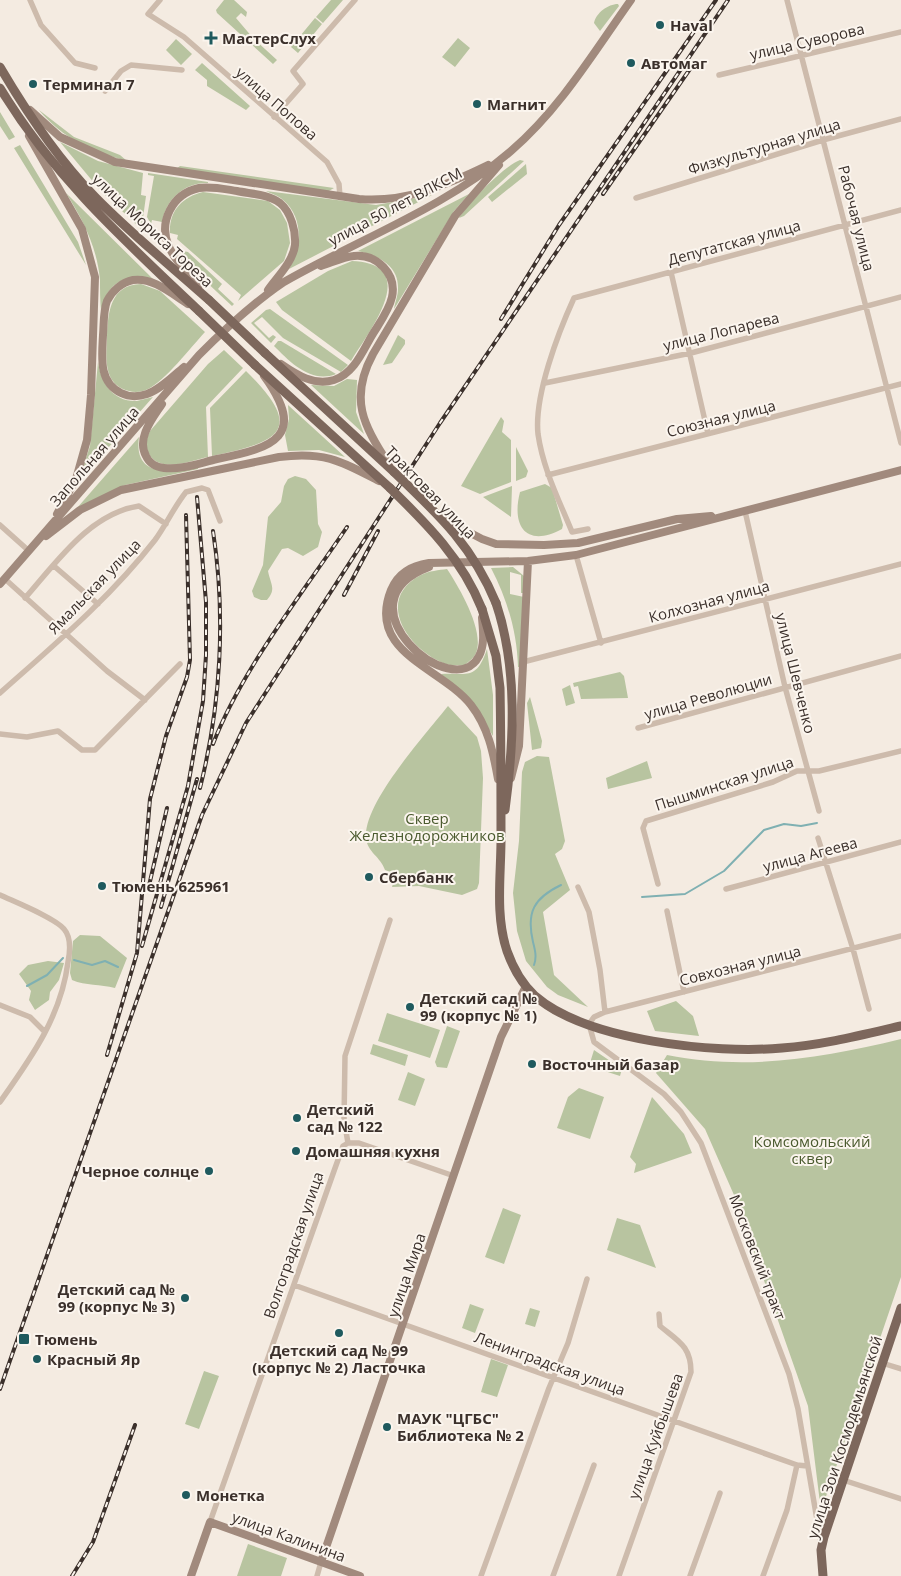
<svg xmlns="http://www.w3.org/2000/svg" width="901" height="1576" font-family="'Open Sans',sans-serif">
	<rect width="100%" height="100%" fill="#f4ebe1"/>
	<path fill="#b8c4a0" d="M224,0H234L247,12L246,17L241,13L236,18L253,38L277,60L273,64L217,13L216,10Z
		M331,0H343L323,23L316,17Z
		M618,4L619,6L600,31L594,23C596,13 608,4 618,4Z
		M315,18L322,24L298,53L291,47Z
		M458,38L470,48L455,67L442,57Z
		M176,39L192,54L181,65L166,50Z
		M202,63L250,106L246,110L207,86V80L195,70Z
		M39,110L74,137L120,155L127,161C92,151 63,139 39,110Z
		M0,112L15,137L9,140L0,126Z
		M60,142L98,161L143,173L141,195L146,196L143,218L147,227L143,231L100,190Z
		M20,145L78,242L86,265L14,148Z
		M520,160L524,161L464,216L459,218C468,203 504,166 520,160Z
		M526,164L527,174L492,202L488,197Z
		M180,166L334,188L327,192L176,169Z
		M148,173L208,182V183C185,182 166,199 162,222L152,220L151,224L147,217L154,176L148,175Z
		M266,191L376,205L432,195L289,269C302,249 304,217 283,200C278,195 271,194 266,191Z
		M203,192L268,201L280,210L287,223L290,243L284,261L238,301L241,295L177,239L178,235L170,233C169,211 182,197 203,192Z
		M66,193L154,280C127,272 107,282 101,311C100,301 100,290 100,280C97,247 83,220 66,193Z
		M469,194L454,211L394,309C395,302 398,296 398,289C399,265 378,256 358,251Z
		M183,251L188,252L222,284L218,289L234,304L232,306L201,277L180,254Z
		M352,261C423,264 369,331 351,361L282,310L276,302L328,271Z
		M141,284L160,291L205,332C191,347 165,381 148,389C142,392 135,393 129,391C103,385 106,358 107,337C108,312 110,285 141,284Z
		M270,309L348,365L341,372L283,338L262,317L254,323L269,338L273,335L276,337L271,343L251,323L266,310Z
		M398,335L405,340V344L392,363L383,365Z
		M278,341H281L336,374C311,384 290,362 274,346Z
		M224,350L243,368L206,407L208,457C192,460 160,474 149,454C145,446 146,439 150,431L208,364Z
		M98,362C101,383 113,402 137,401C142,400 148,398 153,397L78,482L90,446Z
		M246,371C306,430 280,442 212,456L210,408Z
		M347,379L357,380L356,412L364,434L311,385L334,386Z
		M288,405L345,457L319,450L288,451L285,435L289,419Z
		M501,417L504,421L502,432L511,440V482L480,494L461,486Z
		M139,437C133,479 172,472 198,467V469L125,485L77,508Z
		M516,447L528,471L526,477L516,481Z
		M295,476L306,479L316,490L318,524L322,532L318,547L303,556L288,548L282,549L268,571C270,583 277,589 267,600H261L254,597L252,591L263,565L268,517L281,502L284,486L288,479Z
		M545,484L552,488L563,525L562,529C527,548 511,527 520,492Z
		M512,486L511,517L483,497Z
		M513,567L524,576L525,593H521V575L510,572V594L524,597L520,667H518C517,631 507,599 491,568Z
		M447,569C459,587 485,631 476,653C474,658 469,661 465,665C459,665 452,666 446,664C409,651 373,600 421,575C429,571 439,570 447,569Z
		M487,649L493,695V736L471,700L441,674C466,672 476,682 487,649Z
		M620,672L624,676L628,698L581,699L578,686L574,687L573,683Z
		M570,685L575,703L566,706L562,689Z
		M530,697L542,741L541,748L532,750L527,703Z
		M448,706L477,737L481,751L483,778L479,883L477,889L462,895L419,886L392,887L396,874L385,870C381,857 367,852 366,838C363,803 426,734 448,706Z
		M537,756L549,757L565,841L562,849L555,854L570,890L543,912L554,975L588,1007L558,995L547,987L526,961L517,931L513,893L519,841L522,772L525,762Z
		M647,761L652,778L608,789L606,778Z
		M80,935L100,936L127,958L115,988C100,984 86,986 72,980L70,973L73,941Z
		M48,961L64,963L59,980L50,992L49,1000L35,1010L29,1000L31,991L19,974L28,965Z
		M676,1001L693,1016L699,1036L655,1031L647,1011Z
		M387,1013L440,1030L430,1058L378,1041Z
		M447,1026L460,1031L447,1068L437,1067L435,1062Z
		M901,1039V1277L821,1511L808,1406L734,1195L705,1129L656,1073L667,1055C747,1071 823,1058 901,1039Z
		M373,1044L408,1055L405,1066L370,1054Z
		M594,1050L622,1069L620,1076L589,1066Z
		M408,1072L425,1079L415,1106L398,1100Z
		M579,1088L604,1097L590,1139L557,1128L568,1097Z
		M652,1097L684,1134L692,1153L634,1173L636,1164L630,1157Z
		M503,1208L521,1215L504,1264L485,1257Z
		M617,1218L640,1225L656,1268L607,1250Z
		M470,1304L484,1309L475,1333L462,1328Z
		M530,1308L540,1311L535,1327L525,1324Z
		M491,1359L508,1365L497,1397L481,1392Z
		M204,1371L219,1376L199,1429L185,1424Z
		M248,1544L287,1558L281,1576H237Z"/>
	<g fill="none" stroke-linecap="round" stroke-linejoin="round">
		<path stroke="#7fb0b2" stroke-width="2" d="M642,897L685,894L724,871L764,830L784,824L801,826L817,823
			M74,960L92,965L105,961L118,967
			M534,965C537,957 535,950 533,942C526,912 534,898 561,885
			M27,986L47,975L63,958"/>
		<path stroke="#cdbbac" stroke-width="5.5" d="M30,0L41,25L75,63L95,68
			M160,0L148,14L184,37L327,162L339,184L340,197
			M787,0L901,443
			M719,75L901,32
			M105,91L121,71L131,65L182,70
			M274,117L303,84L293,71L355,0
			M636,198L823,140L901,119
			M671,272L708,434
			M545,383L691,353L901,297
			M548,475L901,384
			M745,511L785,687L819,811
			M0,525L29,551
			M588,529L572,532C559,500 543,469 538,434C534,396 558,333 574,298L901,210
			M576,555L601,643
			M54,566L98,604
			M5,579L107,671L145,700
			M25,598C56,563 90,513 139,506L166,524
			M523,662L901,564
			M0,693C54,645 110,598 155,540C166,525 174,507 186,492L202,488L208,490L220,521
			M638,728L901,656
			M0,734L27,737L58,731L82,750H95L180,664
			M818,838L853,949L869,1009
			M658,884L643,828L646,821L773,782L797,771H819L901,751
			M578,887L589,912L600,970L605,1012
			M726,889L901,842
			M0,895C15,902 55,918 64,929C71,937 70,952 68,962C61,1017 31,1058 0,1102
			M667,911L684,992
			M0,1005L30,1017L45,1032
			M348,1143L344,1120L345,1056L390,920
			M348,1143H359L454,1176
			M294,1285L797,1465L807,1466
			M882,1363L901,1369
			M843,1480L901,1499
			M210,1522L334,1171L343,1146L348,1143
			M821,1543L798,1409L789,1374L701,1143L681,1112L664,1094L594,1042L589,1024L594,1017L605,1012L901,936
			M317,1576L321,1562
			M481,1576L549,1388L568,1343L587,1279
			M553,1576L594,1465
			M619,1576L691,1372C691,1346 678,1341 660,1326L659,1314
			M690,1576L720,1493
			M763,1576L787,1510L797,1465"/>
		<path stroke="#a18a7d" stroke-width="8" d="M30,110L60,137L115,162L359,199C405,203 447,185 488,165
			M29,136L82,229L95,277L91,395L87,440L76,479L57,514
			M198,287C188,274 176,262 169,247C158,222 172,194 199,188C211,186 224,189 237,191C251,194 268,194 280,203C291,212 296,231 295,245C293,262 277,277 268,290
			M281,364C297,375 314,386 334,380C353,374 362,353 371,337C378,325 389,311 392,297C397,274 377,254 354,256C343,257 331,263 321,266
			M184,367C173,376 161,389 147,394C138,397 129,397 121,393C98,382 102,356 103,335C104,324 103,312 107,301C112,291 122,282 133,280C153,277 172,294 188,304
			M162,404C153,418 136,438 146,456C149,463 156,467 164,468C181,470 200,463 217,459C274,448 308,436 264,376
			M389,464C363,426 349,398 373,354L455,216L499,165
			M442,518L482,539L496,544L544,545L578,543L677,519L711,516
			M46,536L80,510L121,490L279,457C324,451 341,461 379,481
			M429,567C334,603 454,706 479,656C485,645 483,630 482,618
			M0,584L199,355C226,328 253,303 284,282C359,239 445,208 511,151C560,109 594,52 631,0
			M511,778L519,746L528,561
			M498,779C493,751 488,727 471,705C441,667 366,653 391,590C398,573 411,566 429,563L528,561L576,555L901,470
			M321,1562L501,1037L526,986
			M191,1576L210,1522L360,1576"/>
		<path stroke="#7d675c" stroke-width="9" d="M0,67C27,113 58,159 95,197C130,233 171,266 209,300
			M0,88C54,177 124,240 199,311
			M265,353L394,472
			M255,365L390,488
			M496,603C518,668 514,742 505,810
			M482,609L496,656L500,688C501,738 501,788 501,839C501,876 495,915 507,951C513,968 522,984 535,996C587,1041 715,1054 782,1048C823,1045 862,1035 901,1026
			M823,1576L821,1550L824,1537L901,1308"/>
		<g stroke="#3b302b" stroke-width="4">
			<path id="rail" d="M603,194L690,69
				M501,319L559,225L716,0
				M344,595L378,531
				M213,744C242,669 302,594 347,527
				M200,788C221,705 226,615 213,531
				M148,890L167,808
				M161,907L197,779
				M142,946L188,786L203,701L206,655V602L197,497
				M107,1055L137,953L150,799L166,736L187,677L190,660L186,515
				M0,1389L202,815L246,723L440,423L728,0
				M72,1576L93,1542L135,1425"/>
		</g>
		<use href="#rail" stroke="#fbf5ee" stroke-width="2" stroke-dasharray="5.5" stroke-linecap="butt"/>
		<path stroke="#7d675c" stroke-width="9" d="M209,300L265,353
			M199,311L255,365
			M394,472C439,515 472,545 496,603
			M390,488C428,525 462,559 482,609"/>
	</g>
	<g fill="#1f5a5e" stroke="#fbf5ee" stroke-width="2">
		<circle cx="660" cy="25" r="5"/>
		<path d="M208.5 30.5h5v5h5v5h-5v5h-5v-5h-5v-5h5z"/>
		<circle cx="631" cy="63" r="5"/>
		<circle cx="33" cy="84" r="5"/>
		<circle cx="477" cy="104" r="5"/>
		<circle cx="369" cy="877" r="5"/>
		<circle cx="102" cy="886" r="5"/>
		<circle cx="410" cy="1007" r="5"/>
		<circle cx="532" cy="1064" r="5"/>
		<circle cx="297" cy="1118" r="5"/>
		<circle cx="296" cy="1151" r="5"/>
		<circle cx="209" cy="1171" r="5"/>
		<circle cx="185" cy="1298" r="5"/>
		<circle cx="339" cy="1333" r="5"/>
		<rect x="18" y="1333" width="12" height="12" rx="2.5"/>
		<circle cx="37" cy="1359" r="5"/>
		<circle cx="387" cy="1427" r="5"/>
		<circle cx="186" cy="1495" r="5"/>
	</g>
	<g text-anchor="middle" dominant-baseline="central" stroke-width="4" stroke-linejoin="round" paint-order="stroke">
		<g font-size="15" font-weight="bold" fill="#3b302b" stroke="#fbf5ee" text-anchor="start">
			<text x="670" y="25">Haval</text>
			<text x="222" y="38">МастерСлух</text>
			<text x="641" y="63">Автомаг</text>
			<text x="43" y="84">Терминал 7</text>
			<text x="487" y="104">Магнит</text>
			<text x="379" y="877">Сбербанк</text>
			<text x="112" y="886">Тюмень 625961</text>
			<text x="420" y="998">Детский сад №<tspan x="420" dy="17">99 (корпус № 1)</tspan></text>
			<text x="542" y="1064">Восточный базар</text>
			<text x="307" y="1109">Детский<tspan x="307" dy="17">сад № 122</tspan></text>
			<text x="306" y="1151">Домашняя кухня</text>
			<text x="199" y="1171" text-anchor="end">Черное солнце</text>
			<text x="175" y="1289" text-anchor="end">Детский сад №<tspan x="175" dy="17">99 (корпус № 3)</tspan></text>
			<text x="35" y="1339">Тюмень</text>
			<text x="339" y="1350" text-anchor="middle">Детский сад № 99<tspan x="339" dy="17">(корпус № 2) Ласточка</tspan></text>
			<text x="47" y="1359">Красный Яр</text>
			<text x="397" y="1418">МАУК "ЦГБС"<tspan x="397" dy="17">Библиотека № 2</tspan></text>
			<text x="196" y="1495">Монетка</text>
		</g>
		<g font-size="15" fill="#3b302b" stroke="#fbf5ee">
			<text transform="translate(807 41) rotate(-13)">улица Суворова</text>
			<text transform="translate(277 103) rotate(41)">улица Попова</text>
			<text transform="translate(764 146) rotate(-17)">Физкультурная улица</text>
			<text transform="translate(395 206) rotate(-28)">улица 50 лет ВЛКСМ</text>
			<text transform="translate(857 218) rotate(76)">Рабочая улица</text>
			<text transform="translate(153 230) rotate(43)">улица Мориса Тореза</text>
			<text transform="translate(734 242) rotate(-15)">Депутатская улица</text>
			<text transform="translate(721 331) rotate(-14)">улица Лопарева</text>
			<text transform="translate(721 418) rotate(-14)">Союзная улица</text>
			<text transform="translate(94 456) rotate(-49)">Запольная улица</text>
			<text transform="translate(431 492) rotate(46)">Трактовая улица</text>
			<text transform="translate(94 586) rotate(-46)">Ямальская улица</text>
			<text transform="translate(709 601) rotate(-15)">Колхозная улица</text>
			<text transform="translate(796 673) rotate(76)">улица Шевченко</text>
			<text transform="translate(708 696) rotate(-16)">улица Революции</text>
			<text transform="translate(724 783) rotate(-18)">Пышминская улица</text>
			<text transform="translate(810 854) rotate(-15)">улица Агеева</text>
			<text transform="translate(740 965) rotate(-14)">Совхозная улица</text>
			<text transform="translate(293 1245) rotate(-71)">Волгоградская улица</text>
			<text transform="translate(758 1257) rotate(69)">Московский тракт</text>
			<text transform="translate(406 1275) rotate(-71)">улица Мира</text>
			<text transform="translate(550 1363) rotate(20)">Ленинградская улица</text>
			<text transform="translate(655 1436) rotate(-70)">улица Куйбышева</text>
			<text transform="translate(844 1437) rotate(-72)">улица Зои Космодемьянской</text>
			<text transform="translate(289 1536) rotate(20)">улица Калинина</text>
		</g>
		<g font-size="15" fill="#4a5a2e" stroke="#fbf5ee">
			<text x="427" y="818">Сквер<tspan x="427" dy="17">Железнодорожников</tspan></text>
			<text x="812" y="1141">Комсомольский<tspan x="812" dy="17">сквер</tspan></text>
		</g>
	</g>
</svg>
